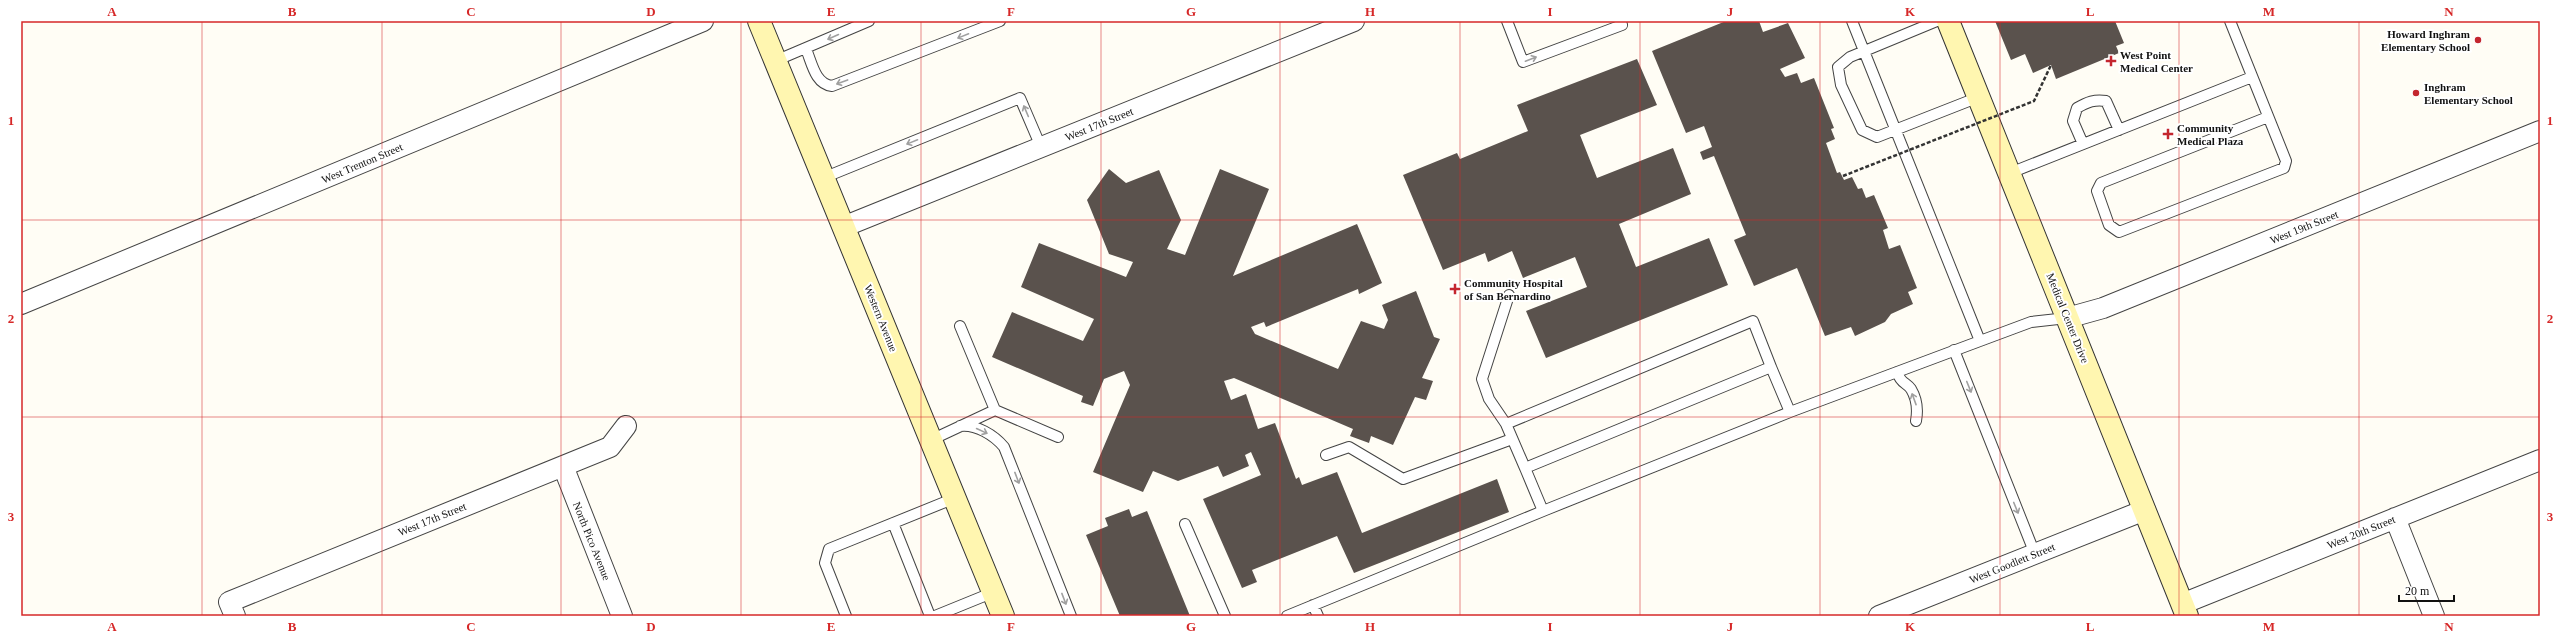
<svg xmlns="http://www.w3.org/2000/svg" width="2561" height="637" font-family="'Times New Roman',serif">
	<rect width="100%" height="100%" fill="#fffdf5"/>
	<path fill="#5a524d" d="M1726,21H1759L1763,32L1788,23L1805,58L1780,69L1785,77L1797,73L1801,83L1814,78L1834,128L1831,129L1835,139L1826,143L1837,173L1840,172L1844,180L1852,177L1858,189L1862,188L1866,198L1874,195L1888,228L1883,230L1889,249L1900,245L1917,288L1908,292L1913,304L1891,314L1885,322L1855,336L1851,327L1825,336L1797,268L1754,286L1734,240L1746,235L1714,156L1703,160L1700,152L1712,147L1704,126L1686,133L1652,51Z
		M1995,21H2115L2124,43L2116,46L2119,53L2056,79L2051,65L2033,73L2025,54L2011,60Z
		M1637,59L1657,105L1580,135L1597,178L1673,148L1691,194L1619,224L1636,267L1709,238L1728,285L1546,358L1526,311L1587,287L1575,257L1523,278L1512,251L1488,262L1485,253L1443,270L1403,175L1457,153L1460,159L1528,131L1517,105Z
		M1109,169L1126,183L1159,170L1181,220L1167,249L1185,255L1220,169L1269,189L1233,276L1357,224L1382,283L1359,294L1358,289L1266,327L1264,322L1251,327L1255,334L1338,369L1361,321L1384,329L1388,320L1382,305L1416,291L1434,337L1440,339L1422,378L1433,381L1426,400L1415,397L1393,445L1371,436L1369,443L1350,436L1353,429L1234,378L1224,381L1231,400L1246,394L1258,429L1275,423L1296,479L1299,477L1302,485L1337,472L1362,533L1497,479L1509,512L1354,573L1337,536L1252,570L1257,582L1242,588L1203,499L1261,475L1251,452L1245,455L1249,466L1223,477L1218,466L1178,481L1153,471L1143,492L1093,472L1130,385L1124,371L1104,379L1093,406L1081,402L1083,396L992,357L1012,312L1083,341L1094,319L1021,287L1039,243L1126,277L1133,262L1109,254L1087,200Z
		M1129,509L1132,517L1147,511L1190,616H1120L1086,535L1108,526L1105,518Z"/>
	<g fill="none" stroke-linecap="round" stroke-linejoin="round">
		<g stroke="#444" stroke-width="12">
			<path id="lane" d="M1507,21L1523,62L1622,25L1621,21
				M1852,21L1980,341
				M1937,21L1850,57L1838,67L1841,85L1862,130L1877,137L1979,97
				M2230,21L2286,161L2284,168L2119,232L2109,225L2097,191L2101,183L2268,117
				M806,49C812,63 815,84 832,86L1000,21
				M775,61L869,21
				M2083,144L2073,121L2077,108C2087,102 2095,99 2106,101L2119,130
				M2010,173L2252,77
				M823,178L1020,98L1041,147
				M1954,350L2035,554
				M1897,372C1901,384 1906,382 1911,389C1917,399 1918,410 1916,421
				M995,410L1058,437
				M1790,412L1771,367L1525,468L1543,511L1790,412L1980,341L2031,322L2067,318
				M1506,424L1489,399L1482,379L1509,295
				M960,426C976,424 994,435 1004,447L1071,616
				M931,440L995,410L960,326
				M1326,455L1349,447L1403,479L1512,439
				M1525,468L1506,424L1753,321L1771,367
				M893,523L930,616
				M1185,524L1225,616
				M1313,605L1318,616
				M846,616L825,563L829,549L955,498
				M935,616L994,592
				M1287,616L1543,511"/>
		</g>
		<g stroke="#444" stroke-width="22">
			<path id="street" d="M843,227L1354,21
				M21,304L703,21
				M2067,318L2103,308L2540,131
				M563,466L622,616
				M2395,518L2434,616
				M2182,604L2540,460
				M235,616L229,602L610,447L626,426
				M1879,616L2145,510"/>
		</g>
		<g stroke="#333" stroke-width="24">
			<path id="secondary" d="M759,21L1003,616
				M1948,21L2187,616"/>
		</g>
		<use href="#lane" stroke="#fff" stroke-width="10"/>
		<use href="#street" stroke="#fff" stroke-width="20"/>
		<use href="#secondary" stroke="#fff6b0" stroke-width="22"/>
		<path stroke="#333" stroke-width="2.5" stroke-dasharray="4 2" stroke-linecap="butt" d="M1843,176L2034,101L2051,65"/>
	</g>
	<defs><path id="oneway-shaft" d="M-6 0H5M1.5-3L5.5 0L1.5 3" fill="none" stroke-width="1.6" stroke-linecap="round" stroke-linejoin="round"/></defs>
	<g stroke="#a0a0a0">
		<use href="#oneway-shaft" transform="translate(963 36) rotate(158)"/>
		<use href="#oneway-shaft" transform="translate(833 37) rotate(156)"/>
		<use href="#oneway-shaft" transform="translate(1531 59) rotate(-21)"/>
		<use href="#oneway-shaft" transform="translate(842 82) rotate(160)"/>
		<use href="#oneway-shaft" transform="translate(1026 111) rotate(-113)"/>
		<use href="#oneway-shaft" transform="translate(912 142) rotate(158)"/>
		<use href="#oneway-shaft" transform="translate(1969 387) rotate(68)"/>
		<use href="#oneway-shaft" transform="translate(1914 399) rotate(-110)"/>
		<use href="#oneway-shaft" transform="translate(982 431) rotate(25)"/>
		<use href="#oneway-shaft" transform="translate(1017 478) rotate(69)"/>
		<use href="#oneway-shaft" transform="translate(2016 508) rotate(68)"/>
		<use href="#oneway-shaft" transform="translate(1064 599) rotate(69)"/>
	</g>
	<path fill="none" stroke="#d62828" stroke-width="1" stroke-opacity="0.55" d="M202,21V616M382,21V616M561,21V616M741,21V616M921,21V616M1101,21V616M1280,21V616M1460,21V616M1640,21V616M1820,21V616M2000,21V616M2179,21V616M2359,21V616M21,220H2540M21,417H2540"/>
	<g fill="#c4262e" stroke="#fff" stroke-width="1.5">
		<circle cx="2478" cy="40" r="4"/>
		<path d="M2109 55h4v4h4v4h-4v4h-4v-4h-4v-4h4z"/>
		<circle cx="2416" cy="93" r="4"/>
		<path d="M2166 128h4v4h4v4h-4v4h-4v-4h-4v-4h4z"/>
		<path d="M1453 283h4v4h4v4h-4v4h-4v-4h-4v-4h4z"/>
	</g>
	<g text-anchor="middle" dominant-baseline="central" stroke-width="4" stroke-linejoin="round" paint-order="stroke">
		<g font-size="11" font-weight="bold" fill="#111" stroke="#fff" text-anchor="start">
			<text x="2470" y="34" text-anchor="end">Howard Inghram<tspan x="2470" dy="13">Elementary School</tspan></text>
			<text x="2120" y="55">West Point<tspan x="2120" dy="13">Medical Center</tspan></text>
			<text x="2424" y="87">Inghram<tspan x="2424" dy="13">Elementary School</tspan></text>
			<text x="2177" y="128">Community<tspan x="2177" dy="13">Medical Plaza</tspan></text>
			<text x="1464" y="283">Community Hospital<tspan x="1464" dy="13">of San Bernardino</tspan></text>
		</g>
		<g font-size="11" fill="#111" stroke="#fff">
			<text transform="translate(1099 124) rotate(-22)">West 17th Street</text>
			<text transform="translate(362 163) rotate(-23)">West Trenton Street</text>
			<text transform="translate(2304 227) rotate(-22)">West 19th Street</text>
			<text transform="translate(881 318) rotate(68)">Western Avenue</text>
			<text transform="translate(2068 318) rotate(68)">Medical Center Drive</text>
			<text transform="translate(432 519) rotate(-22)">West 17th Street</text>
			<text transform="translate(2361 532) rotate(-22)">West 20th Street</text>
			<text transform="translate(592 541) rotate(68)">North Pico Avenue</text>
			<text transform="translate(2012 563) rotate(-22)">West Goodlett Street</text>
		</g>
	</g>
	<rect width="2561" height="637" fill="none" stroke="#ffffff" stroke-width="44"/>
	<path d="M2399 595v6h55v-6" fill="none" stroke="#111111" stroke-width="2"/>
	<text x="2405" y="595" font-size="12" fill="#111111" stroke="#ffffff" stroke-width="3" paint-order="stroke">20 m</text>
	<rect x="22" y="22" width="2517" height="593" fill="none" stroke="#d62828" stroke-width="1.5"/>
	<g font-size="13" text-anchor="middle" font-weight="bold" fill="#d62828">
		<text x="112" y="16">A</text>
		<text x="292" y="16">B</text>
		<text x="471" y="16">C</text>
		<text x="651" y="16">D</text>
		<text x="831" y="16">E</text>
		<text x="1011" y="16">F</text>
		<text x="1191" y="16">G</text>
		<text x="1370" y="16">H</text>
		<text x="1550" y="16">I</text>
		<text x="1730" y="16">J</text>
		<text x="1910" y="16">K</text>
		<text x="2090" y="16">L</text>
		<text x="2269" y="16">M</text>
		<text x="2449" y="16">N</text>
		<text x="11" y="125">1</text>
		<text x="2550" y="125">1</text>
		<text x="11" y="323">2</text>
		<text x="2550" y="323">2</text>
		<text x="11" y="521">3</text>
		<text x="2550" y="521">3</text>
		<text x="112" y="631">A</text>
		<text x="292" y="631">B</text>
		<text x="471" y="631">C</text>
		<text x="651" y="631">D</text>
		<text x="831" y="631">E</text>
		<text x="1011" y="631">F</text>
		<text x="1191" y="631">G</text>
		<text x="1370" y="631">H</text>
		<text x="1550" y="631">I</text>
		<text x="1730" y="631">J</text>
		<text x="1910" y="631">K</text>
		<text x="2090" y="631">L</text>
		<text x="2269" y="631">M</text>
		<text x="2449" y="631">N</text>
	</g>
</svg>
